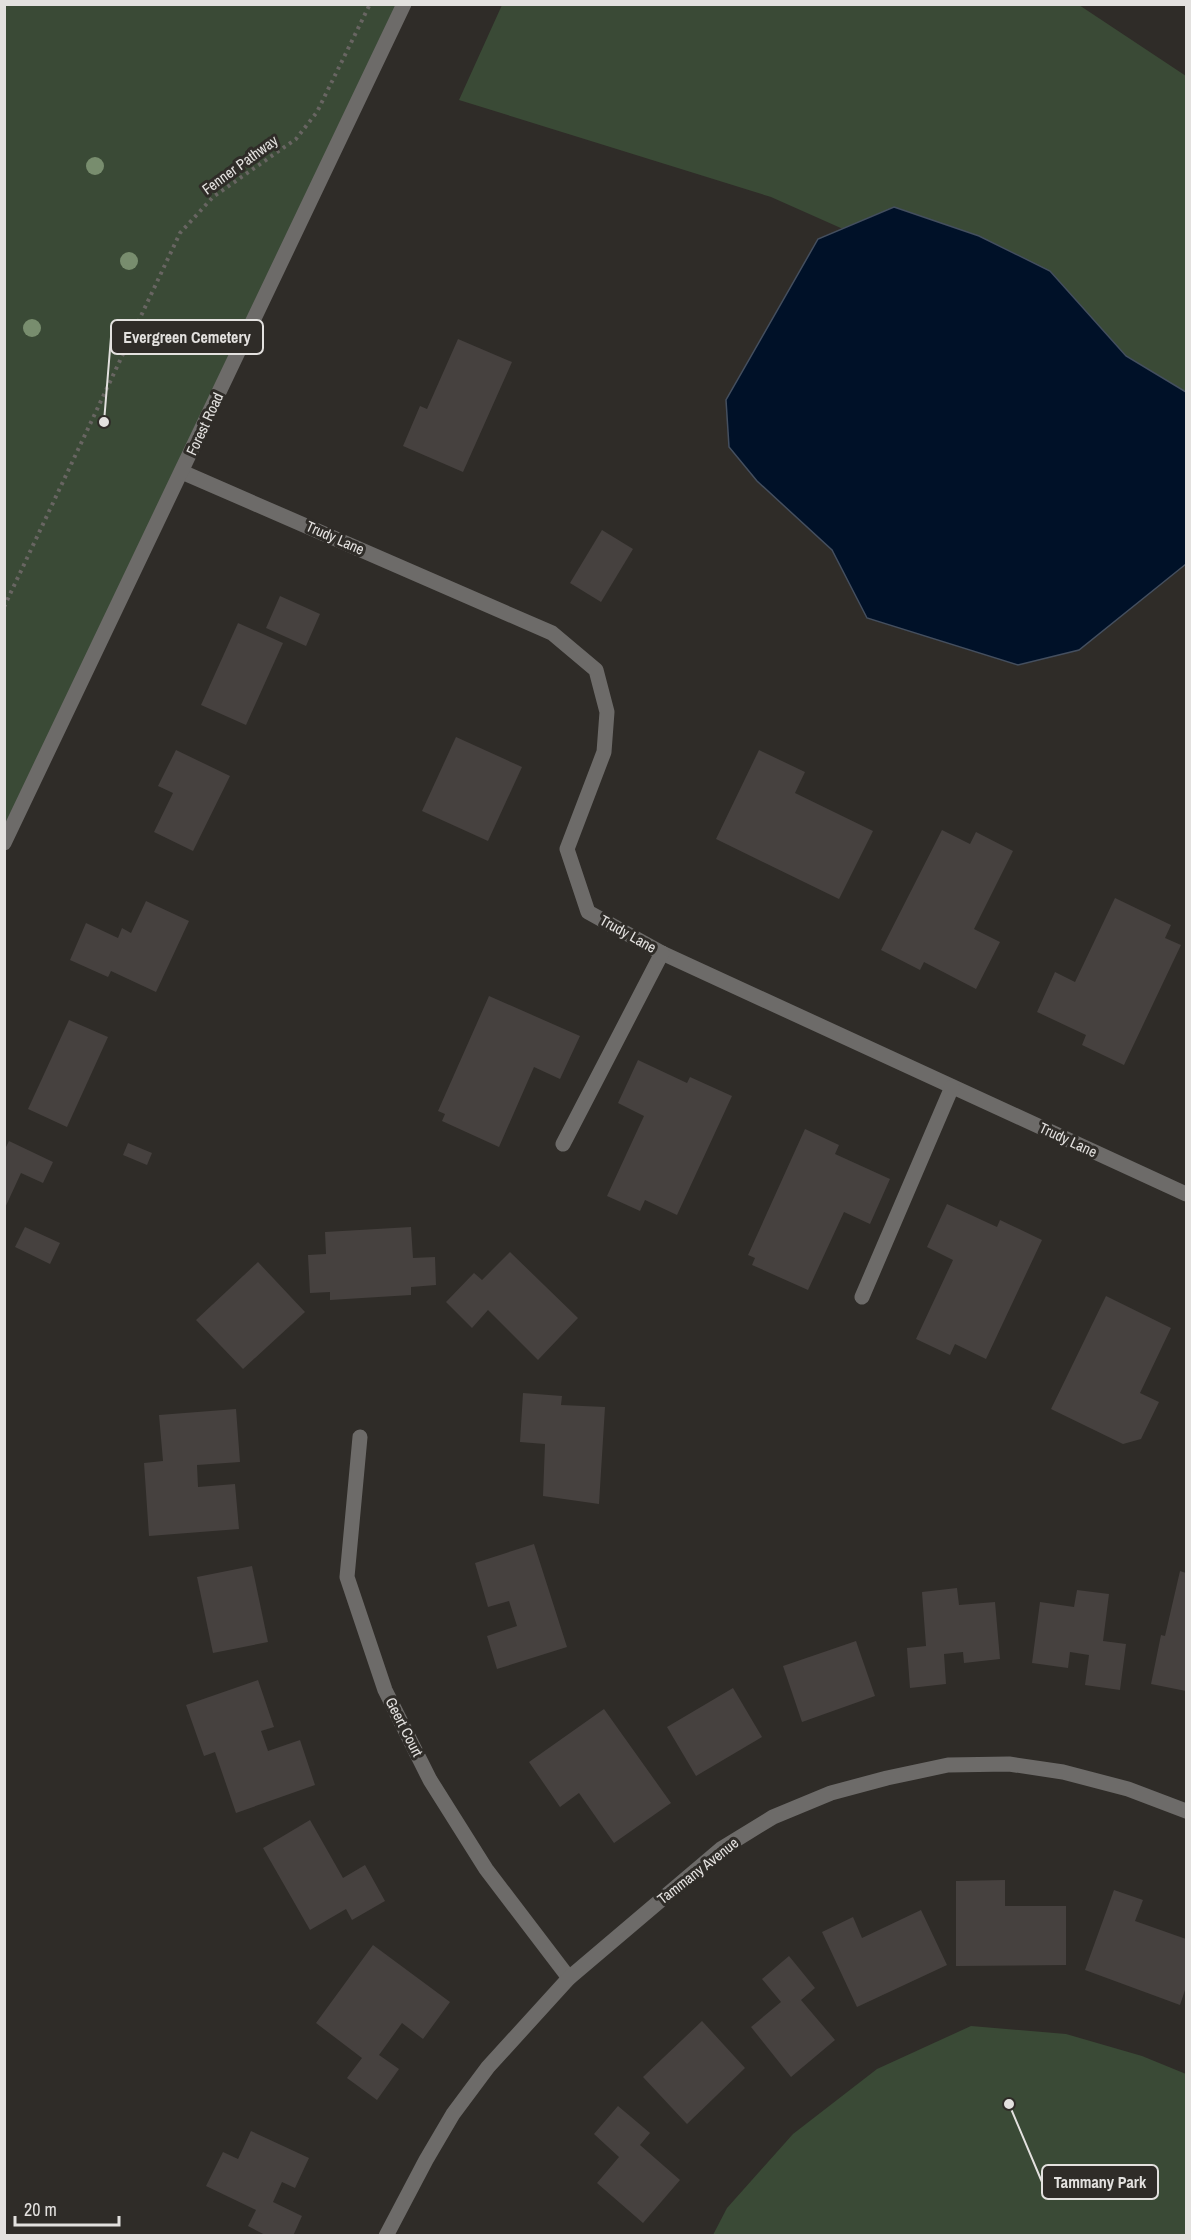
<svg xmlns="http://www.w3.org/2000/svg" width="1191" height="2240" font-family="'Archivo Narrow',sans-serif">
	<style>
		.green { fill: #3a4a36 }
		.water { fill: #001128; stroke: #444f5f; stroke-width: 1.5 }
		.building { fill: #46413f }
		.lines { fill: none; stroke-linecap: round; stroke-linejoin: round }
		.path { stroke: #686562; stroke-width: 4; stroke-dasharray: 3 4.5; stroke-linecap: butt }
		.minor { stroke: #6d6b69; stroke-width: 15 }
		.tree { fill: #788d6e }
		.labels { text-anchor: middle; stroke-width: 6; stroke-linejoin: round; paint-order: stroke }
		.street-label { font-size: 15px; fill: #e3e1df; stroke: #2f2c28 }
		.leader { fill: none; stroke: #e3e1df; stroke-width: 2 }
		.callout-dot { fill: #e3e1df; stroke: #2f2c28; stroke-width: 2 }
		.callout { fill: #2f2c28; stroke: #e3e1df; stroke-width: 2 }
		.callout-label { font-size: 16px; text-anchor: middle; font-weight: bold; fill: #e3e1df }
	</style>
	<rect width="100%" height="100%" fill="#2f2c28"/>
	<!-- green -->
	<g class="green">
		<path d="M5 5H404L5 840Z"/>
		<path d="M502 5H1079L1186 76V392L1126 356 1050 271 979 236 894 207 843 229 771 197 459 100Z"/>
		<path d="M971 2026 1066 2034 1142 2056 1186 2074V2235H713L727 2208 793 2134 877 2069Z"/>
	</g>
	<!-- water -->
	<path class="water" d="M894 207 979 236 1050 271 1126 356 1186 392V564L1079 650 1018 665 867 618 832 550 757 481 729 447 726 400 818 239Z"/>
	<!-- building -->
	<g class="building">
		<path d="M458 339 512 362 463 472 403 446 420 406 427 409Z"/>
		<path d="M602 530 633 549 601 602 570 583Z"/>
		<path d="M280 596 320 614 306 646 266 628Z"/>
		<path d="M238 623 283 643 246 725 201 705Z"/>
		<path d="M456 737 522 767 488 841 422 811Z"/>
		<path d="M176 750 230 776 193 851 154 832 173 793 158 786Z"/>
		<path d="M759 750 805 772 795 793 873 831 839 899 716 839Z"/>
		<path d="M942 830 970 844 976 832 1013 851 974 929 1000 942 976 989 924 962 920 970 881 950Z"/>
		<path d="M1115 898 1171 925 1165 938 1181 945 1124 1065 1082 1045 1086 1035 1037 1012 1055 972 1075 982Z"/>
		<path d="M146 901 189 921 156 992 111 971 108 977 70 960 86 923 118 938 122 928 131 933Z"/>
		<path d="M489 996 580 1036 560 1079 534 1067 499 1147 442 1121 445 1114 438 1111Z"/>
		<path d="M69 1020 108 1037 67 1127 28 1109Z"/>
		<path d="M638 1060 687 1083 690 1077 732 1096 677 1215 645 1200 640 1211 607 1196 644 1116 618 1103Z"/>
		<path d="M805 1129 839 1145 835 1154 890 1179 870 1224 844 1212 808 1290 752 1265 755 1258 748 1255Z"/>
		<path d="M9 1141 53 1162 43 1183 21 1173 4 1210V1151Z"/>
		<path d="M128 1143 152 1153 147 1165 123 1155Z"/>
		<path d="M947 1204 997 1227 1000 1220 1042 1240 986 1359 955 1344 950 1355 916 1339 953 1260 927 1247Z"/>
		<path d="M25 1227 60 1243 50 1264 15 1247Z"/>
		<path d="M411 1227 413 1258 435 1257 436 1285 411 1287V1295L330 1300V1292L310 1293 308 1255 326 1254 325 1232Z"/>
		<path d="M510 1252 578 1318 538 1360 488 1310 472 1328 446 1302 474 1273 482 1280Z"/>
		<path d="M258 1262 305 1312 243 1369 196 1320Z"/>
		<path d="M1106 1296 1171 1328 1140 1393 1159 1402 1141 1439 1123 1444 1051 1409Z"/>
		<path d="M523 1393 562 1396 561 1405 605 1407 599 1504 543 1496 545 1444 520 1442Z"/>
		<path d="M236 1409 240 1462 197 1465 198 1487 235 1484 239 1529 149 1536 144 1463 163 1461 159 1415Z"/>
		<path d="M534 1544 567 1647 497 1669 487 1636 517 1626 509 1601 488 1607 475 1563Z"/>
		<path d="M252 1566 268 1642 213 1653 197 1577Z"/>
		<path d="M1180 1571 1186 1573V1691L1151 1684 1161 1635 1165 1636Z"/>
		<path d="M957 1588 959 1605 995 1602 1000 1659 964 1663 963 1652 944 1654 946 1684 910 1688 907 1648 926 1646 922 1592Z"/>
		<path d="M1077 1590 1109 1594 1103 1641 1126 1644 1120 1690 1085 1685 1089 1655 1070 1652 1068 1668 1032 1663 1040 1602 1074 1607Z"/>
		<path d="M856 1641 875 1696 802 1722 783 1666Z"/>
		<path d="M258 1680 274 1727 261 1731 268 1751 300 1740 315 1785 236 1813 215 1752 204 1756 186 1705Z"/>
		<path d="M733 1688 762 1737 696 1776 667 1727Z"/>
		<path d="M604 1709 671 1803 614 1843 579 1793 560 1807 529 1762Z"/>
		<path d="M310 1820 343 1878 365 1865 385 1901 352 1920 346 1909 310 1930 263 1848Z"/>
		<path d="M1005 1880V1906H1066V1965L956 1966V1881Z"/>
		<path d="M1114 1890 1143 1900 1135 1921 1186 1939V1987L1180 2005 1085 1970Z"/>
		<path d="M921 1910 947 1965 857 2007 822 1932 853 1917 862 1938Z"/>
		<path d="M373 1945 450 2002 423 2039 402 2023 379 2055 399 2069 377 2100 347 2078 362 2058 316 2023Z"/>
		<path d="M789 1956 815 1988 801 2000 835 2040 791 2077 751 2027 781 2002 762 1979Z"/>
		<path d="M702 2021 745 2068 687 2124 643 2077Z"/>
		<path d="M618 2106 650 2133 640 2145 680 2180 643 2223 597 2183 619 2157 594 2134Z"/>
		<path d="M251 2131 309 2158 295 2188 282 2182 273 2202 302 2216 293 2236H267L248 2226 256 2210 206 2186 223 2152 238 2159Z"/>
	</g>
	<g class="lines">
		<!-- path -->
		<path class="path" d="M4 607 180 233 213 197 296 139 317 112 370 4"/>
		<!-- minor -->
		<g class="minor">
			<path d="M182 472 552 633 596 670 607 712 604 752 567 849 588 912 662 953 1186 1194"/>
			<path d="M4 843 404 4"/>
			<path d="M563 1144 662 953"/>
			<path d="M862 1297 952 1087"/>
			<path d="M360 1437 347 1577 385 1690 430 1780 486 1869 569 1978"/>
			<path d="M386 2236 426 2160 453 2114 488 2067 569 1978 721 1849 773 1817 831 1793 887 1778 948 1765 1009 1764 1063 1772 1128 1789 1186 1811"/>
		</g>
	</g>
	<!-- trees -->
	<g class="tree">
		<circle cx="95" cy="166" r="9"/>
		<circle cx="129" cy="261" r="9"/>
		<circle cx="32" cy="328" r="9"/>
	</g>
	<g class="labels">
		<!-- street labels -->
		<g class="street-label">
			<text transform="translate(240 165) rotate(-36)" y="5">Fenner Pathway</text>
			<text transform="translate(205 424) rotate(-65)" y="5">Forest Road</text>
			<text transform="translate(335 538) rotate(24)" y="5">Trudy Lane</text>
			<text transform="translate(628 934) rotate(29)" y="5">Trudy Lane</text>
			<text transform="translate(1068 1140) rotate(25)" y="5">Trudy Lane</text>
			<text transform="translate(404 1727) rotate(63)" y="5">Geert Court</text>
			<text transform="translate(698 1871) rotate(-38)" y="5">Tammany Avenue</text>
		</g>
	</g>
	<!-- callouts -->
	<path class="leader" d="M104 422L111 337M1009 2104L1042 2182"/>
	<g class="callout-dot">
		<circle cx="104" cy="422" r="6"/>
		<circle cx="1009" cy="2104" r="6"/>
	</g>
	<g class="callout">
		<rect x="111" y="320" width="152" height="34" rx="6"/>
		<rect x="1042" y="2165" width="116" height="34" rx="6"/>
	</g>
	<g class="callout-label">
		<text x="187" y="343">Evergreen Cemetery</text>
		<text x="1100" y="2188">Tammany Park</text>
	</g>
	<!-- border -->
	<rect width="1191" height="2240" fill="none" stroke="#e3e1df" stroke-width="12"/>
	<!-- scale -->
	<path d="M15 2216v9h104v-9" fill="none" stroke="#e3e1df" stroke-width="3"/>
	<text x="24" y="2216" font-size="18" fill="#e3e1df" stroke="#2f2c28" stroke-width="4.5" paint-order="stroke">20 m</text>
</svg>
